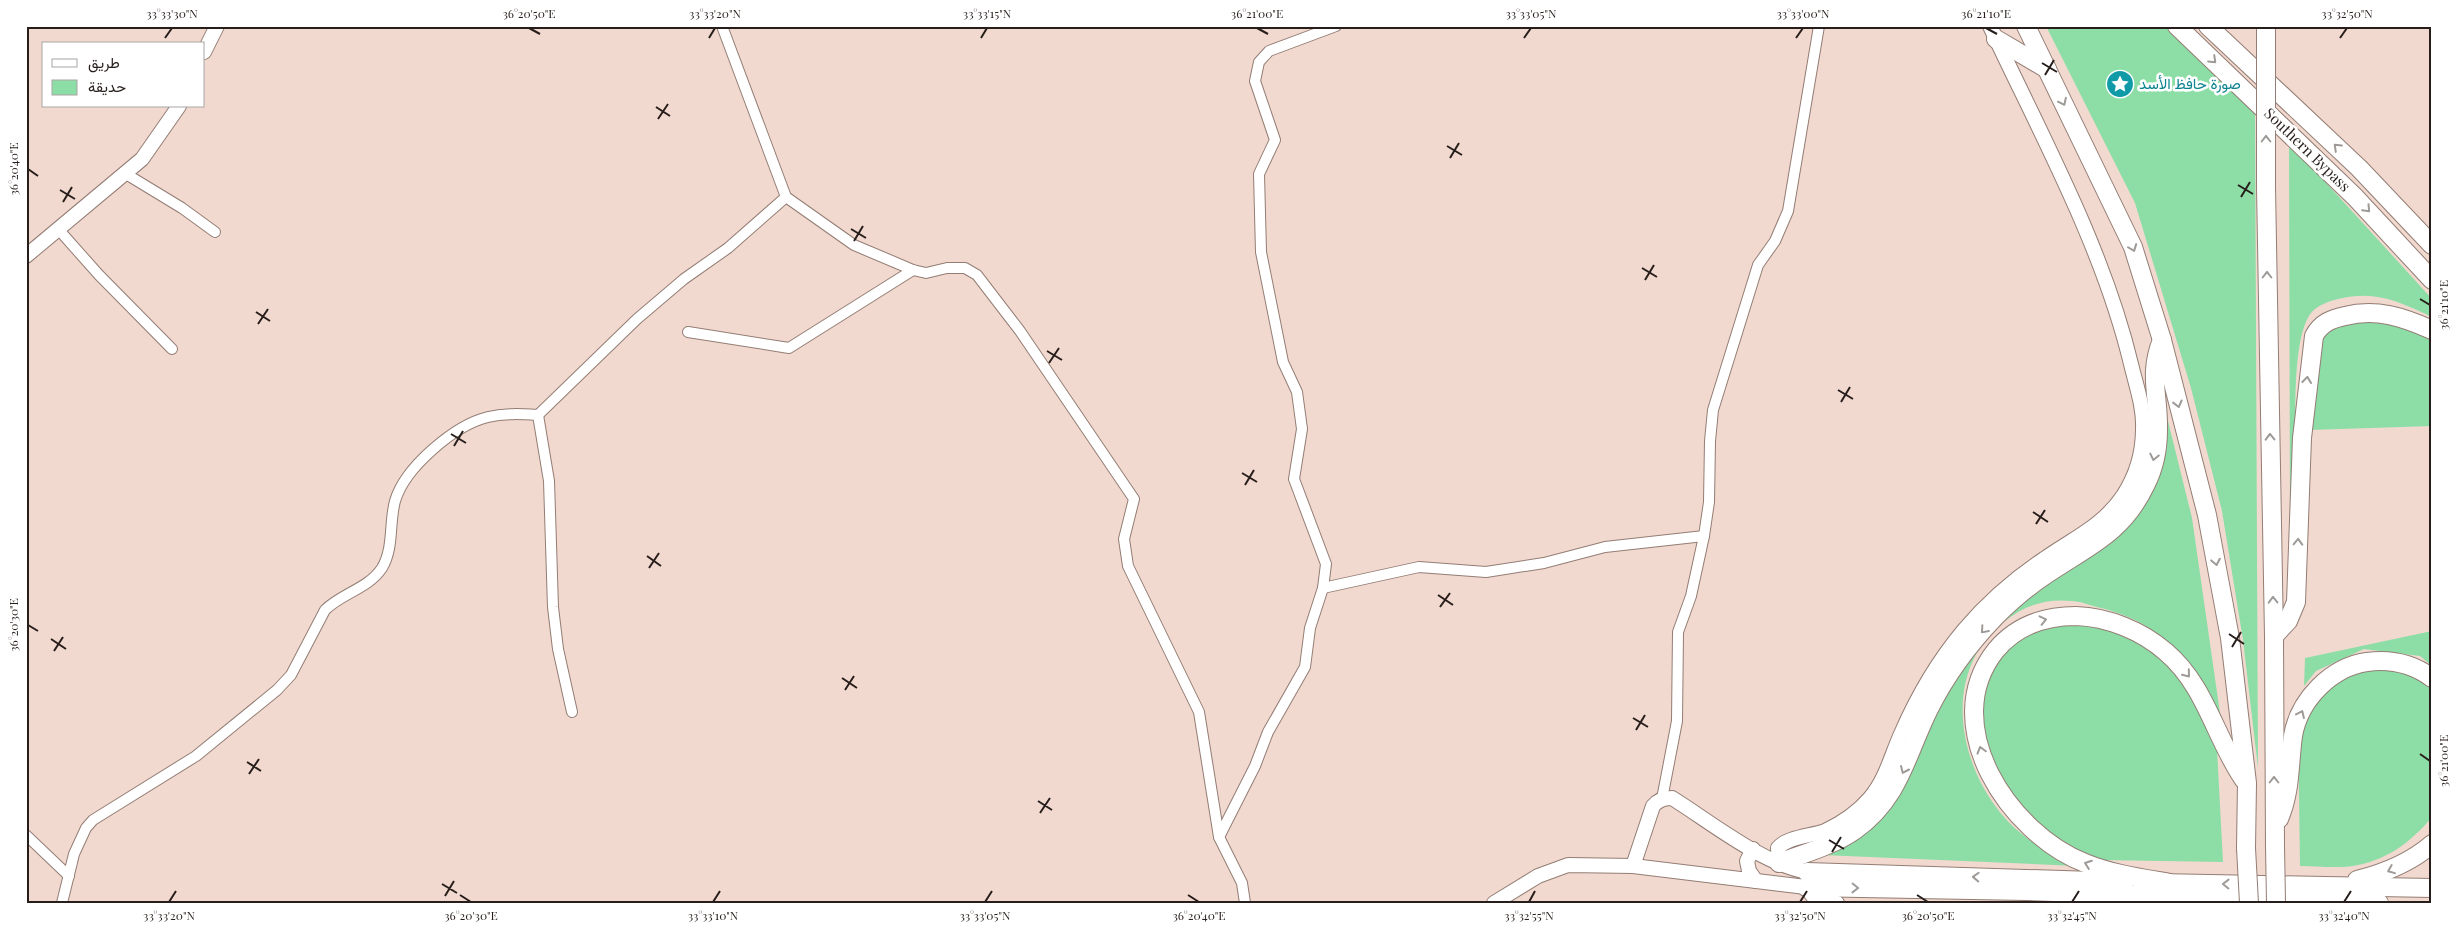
<svg xmlns="http://www.w3.org/2000/svg" width="2458" height="929" font-family="'Playfair Display',Vazirmatn,serif">
	<style>
		.green { fill: #8cdea6 }
		.lines { fill: none; stroke-linecap: round; stroke-linejoin: round }
		.street-casing { stroke: #937d74; stroke-width: 12 }
		.secondary-casing { stroke: #937d74; stroke-width: 16 }
		.highway-casing { stroke: #937d74; stroke-width: 20 }
		.street { stroke: #fff; stroke-width: 10 }
		.secondary { stroke: #fff; stroke-width: 14 }
		.highway { stroke: #fff; stroke-width: 18 }
		.highway-bridge-casing { stroke: #937d74; stroke-width: 20; stroke-linecap: butt }
		.highway-bridge { stroke: #fff; stroke-width: 18 }
		.oneway { stroke: #9e9a98 }
		.ticks { fill: none; stroke: #271e1b; stroke-width: 2 }
		.labels { text-anchor: middle; stroke-width: 5; stroke-linejoin: round; paint-order: stroke }
		.culture-label { font-size: 15px; fill: #0d838f; stroke: #fff; text-anchor: start }
		.street-label { font-size: 15px; fill: #271e1b; stroke: #fff }
		.neatline { fill: none; stroke: #271e1b; stroke-width: 2 }
		.ticks-label { font-size: 12px; text-anchor: middle; fill: #271e1b }
	</style>
	<rect width="100%" height="100%" fill="#f1d9cf"/>
	<!-- green -->
	<g class="green">
		<path d="M2046 26H2166L2255 111 2258 768 2243 640 2222 511 2191 388 2135 203Z"/>
		<path d="M2289 142 2432 299V317C2397 301 2376 290 2338 299 2329 301 2316 306 2311 313 2292 338 2296 415 2295 448 2293 473 2291 498 2290 524Z"/>
		<path d="M2358 313 2432 336V426L2309 430 2318 337Z"/>
		<path d="M2165 409 2192 518 2221 720C2207 701 2193 681 2179 662 2173 654 2168 645 2161 638 2146 622 2118 612 2097 607 2089 605 2080 601 2071 601 2046 598 2024 606 2005 621 1945 667 1955 752 1996 807 2017 836 2046 852 2078 866L1799 854 1845 837 1988 623 2105 538Z"/>
		<path d="M2050 617 2128 633 2176 670 2193 692 2217 749 2223 862 2100 860 2082 856 2023 816 1986 757 1978 696 2006 639Z"/>
		<path d="M2432 631V666L2420 656 2364 649 2316 671 2304 686 2305 658Z"/>
		<path d="M2366 663 2412 671 2432 687V817C2413 840 2389 859 2358 865 2340 869 2318 866 2300 866L2298 724 2325 684Z"/>
	</g>
	<g class="lines">
		<!-- street casing -->
		<g class="street-casing">
			<g id="street">
				<path d="M722 26 786 197 854 245 913 270 926 273 947 268H965L977 275 1020 331 1134 499 1124 539 1128 566 1199 712 1219 837 1242 883 1245 903"/>
				<path d="M126 174 182 208 215 232"/>
				<path d="M59 230 99 275 172 349"/>
				<path d="M688 332 789 348 913 270"/>
				<path d="M538 415 549 481 553 607 558 649 572 712"/>
				<path d="M1323 588 1419 567 1486 572 1544 563 1605 547 1704 536"/>
				<path d="M1662 799 1677 721 1678 632 1691 596 1704 536 1709 502 1710 441 1713 410 1758 265 1775 241 1788 211 1819 26"/>
				<path d="M26 835 69 876"/>
				<path d="M1219 837 1255 766 1268 732 1305 667 1310 628 1323 588 1326 564 1294 479 1302 429 1297 392 1283 362 1261 252 1259 174 1275 140 1255 81 1259 62 1269 51 1336 26"/>
				<path d="M62 903 74 854 86 828 93 820 196 756 277 690 291 675 325 610C342 593 368 589 382 568 394 548 389 523 395 501 405 467 455 425 488 417 505 413 521 414 538 415L637 319 684 279 728 248 786 197"/>
			</g>
		</g>
		<!-- secondary casing -->
		<g class="secondary-casing">
			<g id="secondary">
				<path d="M204 52 217 26"/>
				<path d="M26 256 142 159 179 106"/>
				<path d="M1753 849 1747 861 1749 871 1756 881"/>
				<path d="M1779 863 1778 848C1787 837 1811 836 1825 831 1842 823 1858 812 1870 798 1886 779 1891 756 1901 734 1917 697 1938 661 1964 630 1987 603 2014 579 2044 559 2072 539 2103 526 2123 496 2136 476 2143 452 2143 429 2144 407 2136 385 2131 364 2103 247 2041 135 1990 26"/>
				<path d="M1633 866 1653 806C1658 800 1664 798 1672 798 1712 823 1761 863 1807 872"/>
				<path d="M1494 903 1538 876 1568 865 1633 866 1806 887 1815 899 1837 903"/>
			</g>
		</g>
		<!-- highway casing -->
		<g class="highway-casing">
			<g id="highway">
				<path d="M2026 26 2133 247 2162 340 2207 515 2230 638 2247 783 2246 848"/>
				<path d="M2177 26 2355 197 2432 280"/>
				<path d="M2208 26 2359 168 2432 245"/>
				<path d="M1996 39 2047 69"/>
				<path d="M2266 187 2274 636 2275 846"/>
				<path d="M2274 636 2288 621 2296 602 2302 438 2314 336C2321 323 2331 319 2345 316 2376 308 2403 317 2432 330"/>
				<path d="M2279 819C2291 791 2289 765 2293 736 2299 700 2331 667 2367 662 2390 659 2413 664 2432 678"/>
				<path d="M1779 863C1805 853 1832 846 1855 830 1900 798 1906 755 1929 709 1945 677 1969 644 1995 617 2010 602 2026 588 2044 576 2086 547 2122 535 2146 484 2154 468 2158 448 2158 430 2159 396 2148 374 2162 340"/>
				<path d="M1807 872 2124 882"/>
				<path d="M2357 880C2385 873 2410 863 2432 844"/>
				<path d="M2157 883 2432 888"/>
				<path d="M2170 883C2141 878 2112 874 2085 863 2010 834 1936 725 1996 650 2017 625 2044 616 2076 616 2108 617 2142 631 2166 652 2206 686 2215 738 2244 780"/>
				<path d="M1806 887 2027 891 2379 903"/>
			</g>
		</g>
		<!-- street -->
		<use href="#street" class="street"/>
		<!-- secondary -->
		<use href="#secondary" class="secondary"/>
		<!-- highway -->
		<use href="#highway" class="highway"/>
		<!-- highway-bridge casing -->
		<g class="highway-bridge-casing">
			<g id="highway-bridge">
				<path d="M2266 26V187"/>
				<path d="M2275 846 2276 903"/>
				<path d="M2246 848 2249 903"/>
			</g>
		</g>
		<!-- highway-bridge -->
		<use href="#highway-bridge" class="highway-bridge"/>
	</g>
	<!-- one-way arrows -->
	<defs><path id="oneway-chevron" d="M-2-3.5L2.5 0L-2 3.5" fill="none" stroke-width="1.6" stroke-linecap="round" stroke-linejoin="round" transform="scale(1.25)"/></defs>
	<g class="oneway">
		<use href="#oneway-chevron" transform="translate(2213 60) rotate(44)"/>
		<use href="#oneway-chevron" transform="translate(2063 102) rotate(64)"/>
		<use href="#oneway-chevron" transform="translate(2266 139) rotate(-90)"/>
		<use href="#oneway-chevron" transform="translate(2337 147) rotate(-136)"/>
		<use href="#oneway-chevron" transform="translate(2367 209) rotate(47)"/>
		<use href="#oneway-chevron" transform="translate(2133 248) rotate(69)"/>
		<use href="#oneway-chevron" transform="translate(2267 275) rotate(-90)"/>
		<use href="#oneway-chevron" transform="translate(2307 380) rotate(-84)"/>
		<use href="#oneway-chevron" transform="translate(2178 404) rotate(76)"/>
		<use href="#oneway-chevron" transform="translate(2270 437) rotate(-91)"/>
		<use href="#oneway-chevron" transform="translate(2154 457) rotate(102)"/>
		<use href="#oneway-chevron" transform="translate(2298 542) rotate(-88)"/>
		<use href="#oneway-chevron" transform="translate(2216 562) rotate(79)"/>
		<use href="#oneway-chevron" transform="translate(2273 600) rotate(-91)"/>
		<use href="#oneway-chevron" transform="translate(2043 620) rotate(-13)"/>
		<use href="#oneway-chevron" transform="translate(1984 630) rotate(131)"/>
		<use href="#oneway-chevron" transform="translate(2187 674) rotate(51)"/>
		<use href="#oneway-chevron" transform="translate(2301 714) rotate(-65)"/>
		<use href="#oneway-chevron" transform="translate(1981 750) rotate(-106)"/>
		<use href="#oneway-chevron" transform="translate(1904 770) rotate(114)"/>
		<use href="#oneway-chevron" transform="translate(2274 780) rotate(-90)"/>
		<use href="#oneway-chevron" transform="translate(2088 864) rotate(-160)"/>
		<use href="#oneway-chevron" transform="translate(2391 870) rotate(158)"/>
		<use href="#oneway-chevron" transform="translate(1976 877) rotate(-178)"/>
		<use href="#oneway-chevron" transform="translate(2226 884) rotate(-179)"/>
		<use href="#oneway-chevron" transform="translate(1855 888) rotate(1)"/>
	</g>
	<!-- ticks -->
	<path class="ticks" d="M529 28 540 34M1257 28 1268 34M1986 28 1997 34M165 38 172 28M709 38 715 28M981 38 987 28M1524 38 1531 28M1796 38 1803 28M2340 38 2347 28M2042 63 2057 72M2045 75 2054 60M656 107 670 116M658 119 668 104M1447 146 1462 155M1450 158 1459 143M28 169 38 176M2238 185 2253 194M60 190 75 199M2241 197 2250 182M63 202 72 187M851 229 866 238M854 241 863 226M1642 268 1657 277M1645 280 1654 265M2420 299 2430 305M256 312 270 321M258 324 268 309M1047 351 1062 360M1049 363 1059 348M1838 390 1853 399M1841 402 1850 387M451 434 466 443M454 446 463 431M1242 473 1257 482M1245 485 1254 470M2033 512 2048 522M2036 524 2045 510M647 556 661 566M649 568 659 553M1438 595 1453 605M1440 607 1450 593M28 625 38 631M2229 634 2244 644M51 639 66 649M2232 647 2241 632M54 651 63 637M842 678 857 688M845 690 854 676M1633 718 1648 727M1636 730 1645 715M2420 754 2430 761M247 762 261 771M249 774 259 759M1038 801 1052 810M1040 813 1050 798M1829 840 1844 849M1832 852 1841 837M442 884 457 893M460 895 471 902M1188 895 1199 902M1917 895 1928 902M445 896 454 881M169 902 176 891M713 902 720 891M985 902 992 891M1529 902 1535 891M1800 902 1807 891M2072 902 2079 891M2344 902 2351 891"/>
	<!-- icons -->
	<defs>
		<g id="sight-disc" transform="scale(1.4375)"><circle r="9.5" fill="#0f9aa8" stroke="#fff"/><path d="M0-6L1.8-2.2L6-1.7L2.9 1.2L3.7 5.4L0 3.3L-3.7 5.4L-2.9 1.2L-6-1.7L-1.8-2.2Z" fill="#fff"/></g>
	</defs>
	<g fill-rule="evenodd">
		<use href="#sight-disc" x="2120" y="84"/>
	</g>
	<g class="labels">
		<!-- culture labels -->
		<g class="culture-label">
			<text x="2139" y="89">صورة حافظ الأسد</text>
		</g>
		<!-- street labels -->
		<g class="street-label">
			<text transform="translate(2307 150) rotate(44)" y="5">Southern Bypass</text>
		</g>
	</g>
	<!-- border -->
	<rect width="2458" height="929" fill="none" stroke="#ffffff" stroke-width="55"/>
	<!-- legend -->
	<rect x="42" y="42" width="162" height="65" fill="#ffffff" stroke="#a9a5a4"/>
	<rect x="52" y="59" width="25" height="8" fill="#ffffff" stroke="#a9a5a4"/>
	<text x="88" y="68" font-size="15" fill="#271e1b">طريق</text>
	<rect x="52" y="80" width="25" height="15" fill="#8cdea6" stroke="#a9a5a4"/>
	<text x="88" y="92" font-size="15" fill="#271e1b">حديقة</text>
	<rect x="28" y="28" width="2402" height="874" class="neatline"/>
	<g class="ticks-label">
		<text x="172" y="18">33°33'30"N</text>
		<text x="529" y="18">36°20'50"E</text>
		<text x="715" y="18">33°33'20"N</text>
		<text x="987" y="18">33°33'15"N</text>
		<text x="1257" y="18">36°21'00"E</text>
		<text x="1531" y="18">33°33'05"N</text>
		<text x="1803" y="18">33°33'00"N</text>
		<text x="1986" y="18">36°21'10"E</text>
		<text x="2347" y="18">33°32'50"N</text>
		<text transform="translate(14 169) rotate(-90)" y="4">36°20'40"E</text>
		<text transform="translate(2444 305) rotate(-90)" y="4">36°21'10"E</text>
		<text transform="translate(14 625) rotate(-90)" y="4">36°20'30"E</text>
		<text transform="translate(2444 761) rotate(-90)" y="4">36°21'00"E</text>
		<text x="169" y="920">33°33'20"N</text>
		<text x="471" y="920">36°20'30"E</text>
		<text x="713" y="920">33°33'10"N</text>
		<text x="985" y="920">33°33'05"N</text>
		<text x="1199" y="920">36°20'40"E</text>
		<text x="1529" y="920">33°32'55"N</text>
		<text x="1800" y="920">33°32'50"N</text>
		<text x="1928" y="920">36°20'50"E</text>
		<text x="2072" y="920">33°32'45"N</text>
		<text x="2344" y="920">33°32'40"N</text>
	</g>
</svg>
